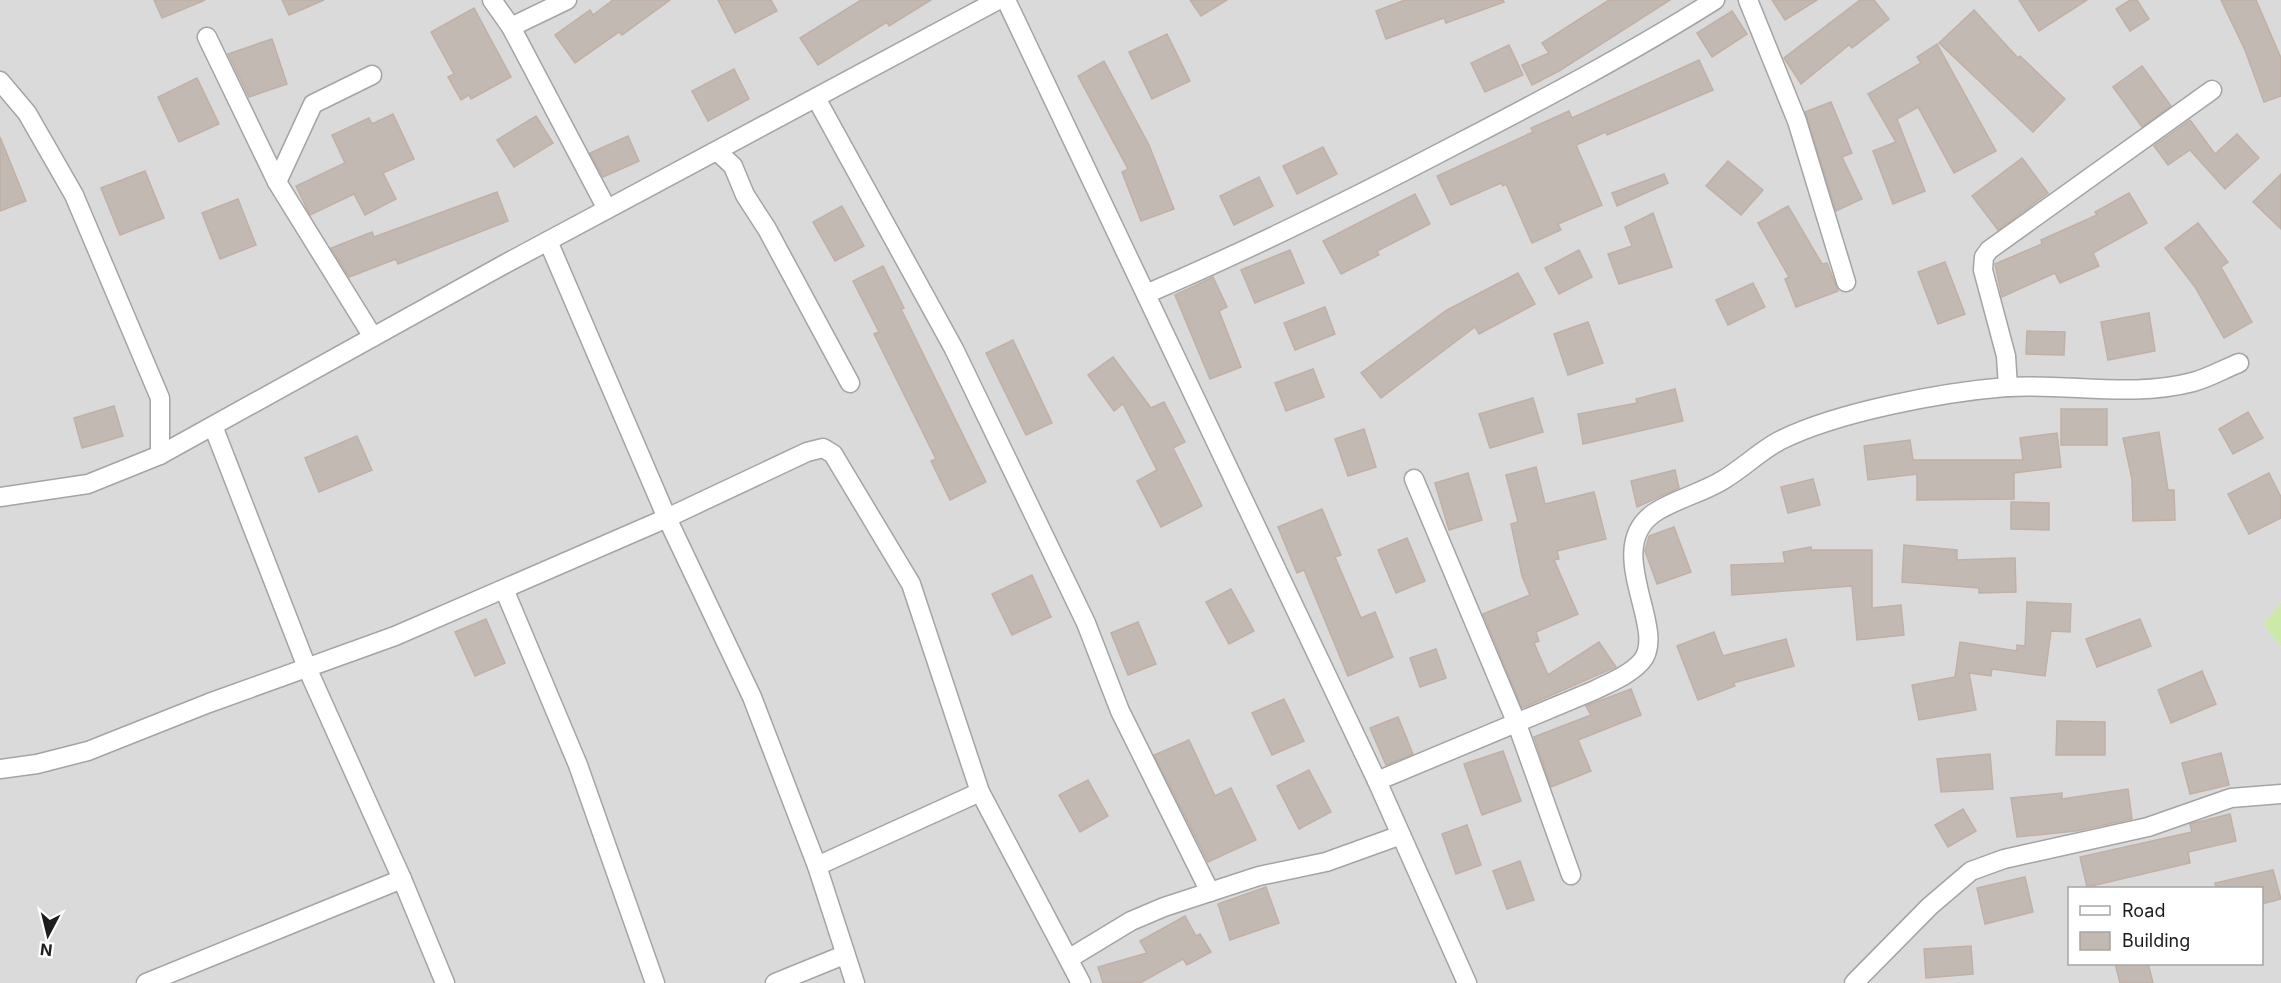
<svg xmlns="http://www.w3.org/2000/svg" width="2281" height="983" font-family="Inter,sans-serif">
	<style>
		.residential { fill: #dbdada; fill-rule: evenodd }
		.grass { fill: #cce9a9 }
		.building { fill: #c3b9b3; stroke: #c0b0a6; stroke-width: 1.5 }
		.lines { fill: none; stroke-linecap: round; stroke-linejoin: round }
		.minor-casing { stroke: #a4a4a4; stroke-width: 21 }
		.minor { stroke: #fff; stroke-width: 18 }
	</style>
	<rect width="100%" height="100%" fill="#efeae3"/>
	<!-- residential -->
	<path class="residential" d="M0 0H2281V602L2263 624 2281 647V983H0ZM2070 888H2262V964H2070Z"/>
	<!-- grass -->
	<path class="grass" d="M2281 602V647L2263 624Z"/>
	<!-- building -->
	<g class="building">
		<path d="M154 0H205L162 18Z"/>
		<path d="M282 0H324L289 15Z"/>
		<path d="M613 0H670L622 35 619 32 575 63 555 35 590 10 593 15Z"/>
		<path d="M718 0H771L777 11 735 33Z"/>
		<path d="M861 0H931L889 26 887 22 818 65 800 38Z"/>
		<path d="M1190 0H1227L1201 16Z"/>
		<path d="M1405 0H1503L1504 2 1446 23 1444 18 1386 39 1376 11Z"/>
		<path d="M1609 0H1670L1559 71 1532 85 1522 65 1549 53 1542 43Z"/>
		<path d="M1772 0H1817L1785 20Z"/>
		<path d="M1860 0H1874L1889 19 1852 48 1849 45 1801 84 1784 58Z"/>
		<path d="M2019 0H2087L2039 31Z"/>
		<path d="M2130 0H2137L2149 19 2130 31 2116 9Z"/>
		<path d="M2221 0H2256L2281 58V96L2264 102 2245 50Z"/>
		<path d="M474 8 511 77 471 99 469 95 461 100 448 77 454 74 431 32Z"/>
		<path d="M1974 10 2018 58 2020 56 2065 99 2033 132 1939 43Z"/>
		<path d="M1732 11 1747 34 1712 57 1697 33Z"/>
		<path d="M1167 34 1190 81 1152 99 1129 52Z"/>
		<path d="M272 39 287 84 249 97 228 54Z"/>
		<path d="M1937 44 1996 151 1954 173 1918 107 1897 119 1925 191 1893 204 1873 151 1896 142 1868 94 1921 63 1917 57Z"/>
		<path d="M1509 45 1523 75 1485 92 1471 63Z"/>
		<path d="M1699 60 1713 90 1607 135 1606 132 1576 145 1602 205 1558 224 1561 230 1532 243 1506 184 1503 186 1501 183 1451 205 1437 176 1533 132 1531 128 1569 111 1572 118Z"/>
		<path d="M1104 61 1149 145 1174 209 1141 221 1122 172 1128 169 1078 76Z"/>
		<path d="M2142 66 2171 106 2142 127 2113 87Z"/>
		<path d="M734 69 749 99 708 121 692 91Z"/>
		<path d="M197 78 219 124 179 142 158 97Z"/>
		<path d="M1831 102 1852 153 1842 157 1862 199 1836 211 1805 112Z"/>
		<path d="M393 114 414 159 383 173 396 199 365 215 354 194 310 215 296 186 345 163 332 135 369 118 372 124Z"/>
		<path d="M536 116 553 143 514 167 497 140Z"/>
		<path d="M2190 120 2215 154 2237 134 2259 158 2225 189 2190 150 2168 165 2154 146Z"/>
		<path d="M628 136 639 161 603 177 590 153Z"/>
		<path d="M0 137 26 201 0 211Z"/>
		<path d="M1323 147 1337 174 1297 194 1283 166Z"/>
		<path d="M2022 158 2048 193 1998 230 1972 196Z"/>
		<path d="M1728 161 1763 190 1741 215 1706 186Z"/>
		<path d="M145 171 164 218 120 235 101 188Z"/>
		<path d="M1664 174 1668 183 1617 206 1612 193Z"/>
		<path d="M2281 174V229L2253 202Z"/>
		<path d="M1259 177 1273 206 1234 225 1220 196Z"/>
		<path d="M497 192 508 221 398 264 396 259 349 277 331 248 372 232 374 237Z"/>
		<path d="M2129 193 2147 223 2093 253 2099 266 2060 283 2055 273 2002 297 1995 264 2042 244 2041 240 2097 215 2095 212Z"/>
		<path d="M1415 194 1430 224 1377 251 1379 255 1341 274 1323 241Z"/>
		<path d="M238 199 256 245 220 259 202 213Z"/>
		<path d="M842 206 864 246 835 261 813 222Z"/>
		<path d="M1788 206 1822 264 1827 263 1838 291 1796 307 1785 279 1789 277 1758 223Z"/>
		<path d="M1653 213 1672 267 1619 284 1608 254 1632 246 1625 227Z"/>
		<path d="M2198 223 2228 262 2221 267 2252 322 2224 338 2195 287 2165 248Z"/>
		<path d="M1290 250 1304 283 1255 303 1241 270Z"/>
		<path d="M1579 250 1592 277 1559 294 1545 268Z"/>
		<path d="M1945 262 1965 314 1938 324 1918 272Z"/>
		<path d="M883 266 904 308 901 309 986 482 950 500 931 461 936 459 874 334 879 332 853 281Z"/>
		<path d="M1518 273 1535 304 1479 334 1475 327 1381 398 1361 373 1447 310Z"/>
		<path d="M1213 277 1227 307 1219 311 1241 367 1210 379 1175 295Z"/>
		<path d="M1753 283 1765 307 1728 325 1716 300Z"/>
		<path d="M1325 307 1335 334 1295 350 1284 323Z"/>
		<path d="M2149 313 2155 351 2108 360 2101 322Z"/>
		<path d="M1588 322 1603 363 1568 375 1554 334Z"/>
		<path d="M2027 331 2065 332 2064 355 2026 354Z"/>
		<path d="M1013 340 1052 423 1026 435 986 353Z"/>
		<path d="M1113 357 1151 408 1164 402 1185 442 1173 448 1202 506 1161 527 1137 481 1157 470 1123 404 1114 411 1088 375Z"/>
		<path d="M1313 369 1324 397 1286 411 1275 383Z"/>
		<path d="M1675 389 1683 421 1583 444 1578 414 1637 403 1636 399Z"/>
		<path d="M1533 398 1543 432 1490 448 1479 414Z"/>
		<path d="M114 406 123 436 82 448 74 418Z"/>
		<rect x="2061" y="409" width="46" height="36"/>
		<path d="M2248 412 2263 438 2233 454 2219 429Z"/>
		<path d="M1364 429 1376 467 1348 476 1335 439Z"/>
		<path d="M2159 432 2168 490H2174L2175 520 2133 521 2132 479 2123 438Z"/>
		<path d="M2057 433 2061 467 2014 473V499L1917 500V474L1868 480 1864 446 1910 440 1913 460H2023L2020 438Z"/>
		<path d="M357 436 372 470 319 492 305 458Z"/>
		<path d="M1536 467 1545 504 1594 492 1606 539 1557 551 1559 559 1554 560 1578 614 1536 632 1539 641 1534 643 1548 675 1599 642 1616 667 1522 708 1483 614 1530 595 1522 576 1511 524 1518 522 1506 475Z"/>
		<path d="M1675 470 1679 488 1637 507 1631 481Z"/>
		<path d="M1468 473 1482 520 1449 530 1435 483Z"/>
		<path d="M2269 473 2281 497V518L2249 534 2228 494Z"/>
		<path d="M1813 479 1820 505 1788 513 1781 487Z"/>
		<path d="M2011 502 2049 503V530L2011 529Z"/>
		<path d="M1322 509 1341 555 1335 557 1361 618 1375 612 1393 657 1348 676 1304 570 1297 573 1278 527Z"/>
		<path d="M1674 527 1691 572 1657 584 1645 551 1649 536Z"/>
		<path d="M1407 538 1425 581 1396 593 1378 550Z"/>
		<path d="M1904 545 1957 550V560L2015 558 2016 592 1979 593V588L1902 582Z"/>
		<path d="M1811 547V550H1872V608L1901 605 1904 635 1857 640 1852 586 1732 595 1731 565 1785 563 1783 552Z"/>
		<path d="M1032 575 1051 617 1012 635 992 594Z"/>
		<path d="M1231 589 1254 631 1229 644 1206 602Z"/>
		<path d="M2027 602 2071 604 2070 632 2051 631 2045 676 1992 669 1991 676 1969 673 1976 710 1919 720 1912 685 1955 677 1960 642 2017 651V645L2025 646Z"/>
		<path d="M486 619 505 663 475 676 455 632Z"/>
		<path d="M2140 619 2151 646 2097 667 2086 639Z"/>
		<path d="M1138 622 1156 664 1128 675 1111 633Z"/>
		<path d="M1714 632 1723 656 1786 639 1794 666 1733 683 1735 686 1698 700 1677 646Z"/>
		<path d="M1436 649 1446 678 1420 687 1410 658Z"/>
		<path d="M2202 671 2216 704 2171 723 2158 690Z"/>
		<path d="M1631 689 1641 715 1578 740 1591 771 1551 787 1534 737 1591 715 1586 706Z"/>
		<path d="M1284 699 1304 741 1272 755 1252 713Z"/>
		<path d="M1398 717 1413 754 1386 765 1370 728Z"/>
		<path d="M2057 721 2105 722V755H2056Z"/>
		<path d="M1189 740 1215 796 1231 788 1256 840 1208 862 1154 755Z"/>
		<path d="M1503 751 1521 801 1482 815 1464 764Z"/>
		<path d="M2221 753 2229 785 2190 794 2182 763Z"/>
		<path d="M1990 754 1993 789 1941 792 1937 759Z"/>
		<path d="M1309 770 1331 812 1299 829 1277 786Z"/>
		<path d="M1088 780 1108 816 1080 832 1059 795Z"/>
		<path d="M2128 789 2132 819 2076 831 2017 837 2011 798 2062 793V799Z"/>
		<path d="M1963 809 1976 831 1948 847 1935 825Z"/>
		<path d="M2230 814 2236 841 2188 852 2190 863 2087 887 2080 857 2192 832 2190 824Z"/>
		<path d="M1467 825 1481 865 1456 874 1442 834Z"/>
		<path d="M1520 861 1534 900 1507 909 1493 871Z"/>
		<path d="M2273 870 2281 899 2262 904V888H2216L2215 883Z"/>
		<path d="M2025 877 2033 912 1985 924 1977 888Z"/>
		<path d="M1266 887 1279 923 1230 940 1218 904Z"/>
		<path d="M1185 916 1196 936 1200 934 1211 952 1187 965 1183 959 1140 983H1103L1098 967 1147 953 1140 941Z"/>
		<path d="M1971 946 1973 974 1926 978 1924 949Z"/>
		<path d="M2115 963H2148L2153 983H2120Z"/>
	</g>
	<g class="lines">
		<!-- minor casing -->
		<g class="minor-casing">
			<g id="minor">
				<path d="M492 0 511 27 607 209"/>
				<path d="M1006 0 1377 781 1467 983"/>
				<path d="M1748 0 1797 121 1846 282"/>
				<path d="M511 27 567 0"/>
				<path d="M207 37 277 182 373 337"/>
				<path d="M0 81 27 113 74 195 160 398V455"/>
				<path d="M816 98 954 349 1086 623 1120 711 1210 892"/>
				<path d="M717 151 733 166 745 195 767 229 850 383"/>
				<path d="M277 182 313 104 372 75"/>
				<path d="M548 241 667 518 752 697 817 866 855 983"/>
				<path d="M1146 294C1251 249 1352 199 1453 146 1542 100 1631 53 1715 0"/>
				<path d="M2008 387 2006 356 1983 270 1984 257 1989 250 2212 90"/>
				<path d="M213 426 308 670 402 879 445 983"/>
				<path d="M1414 479 1517 724 1571 875"/>
				<path d="M0 497 88 484 160 455 503 265 998 0"/>
				<path d="M504 589 578 765 655 983"/>
				<path d="M0 769 37 764 88 751 209 703 395 636 667 518 807 452 823 448 833 454 911 584 980 792 1081 983"/>
				<path d="M1377 781 1595 690C1611 682 1629 675 1641 662 1670 631 1601 550 1654 513 1675 499 1702 493 1723 480 1743 468 1759 452 1779 441 1836 412 1943 392 2007 387 2069 383 2132 398 2193 382 2208 378 2224 369 2239 363"/>
				<path d="M817 866 980 792"/>
				<path d="M1070 958 1131 921 1164 907 1259 876 1326 862 1401 835"/>
				<path d="M146 983 402 879"/>
				<path d="M775 983 844 955"/>
				<path d="M1854 983 1930 906 1971 871 2004 859 2148 827 2231 798 2281 794"/>
			</g>
		</g>
		<!-- minor -->
		<use href="#minor" class="minor"/>
	</g>
	<!-- legend -->
	<rect x="2068" y="887" width="195" height="78" fill="#ffffff" stroke="#a5a5a5" stroke-width="1.5"/>
	<rect x="2080" y="906" width="30" height="9" fill="#ffffff" stroke="#a5a5a5" stroke-width="1.5"/>
	<text x="2122" y="917" font-size="18" fill="#1d1d1d">Road</text>
	<rect x="2080" y="932" width="30" height="18" fill="#c3b9b3" stroke="#a5a5a5" stroke-width="1.5"/>
	<text x="2122" y="947" font-size="18" fill="#1d1d1d">Building</text>
	<!-- north arrow -->
	<g transform="translate(48 935) rotate(187)" stroke="#ffffff" stroke-width="4.5" paint-order="stroke">
	<path d="M0-4.5L10 22L0 15L-10 22Z" fill="#1d1d1d"/>
	<text y="-9" font-size="16" font-weight="bold" text-anchor="middle" fill="#1d1d1d">N</text>
	</g>
</svg>
